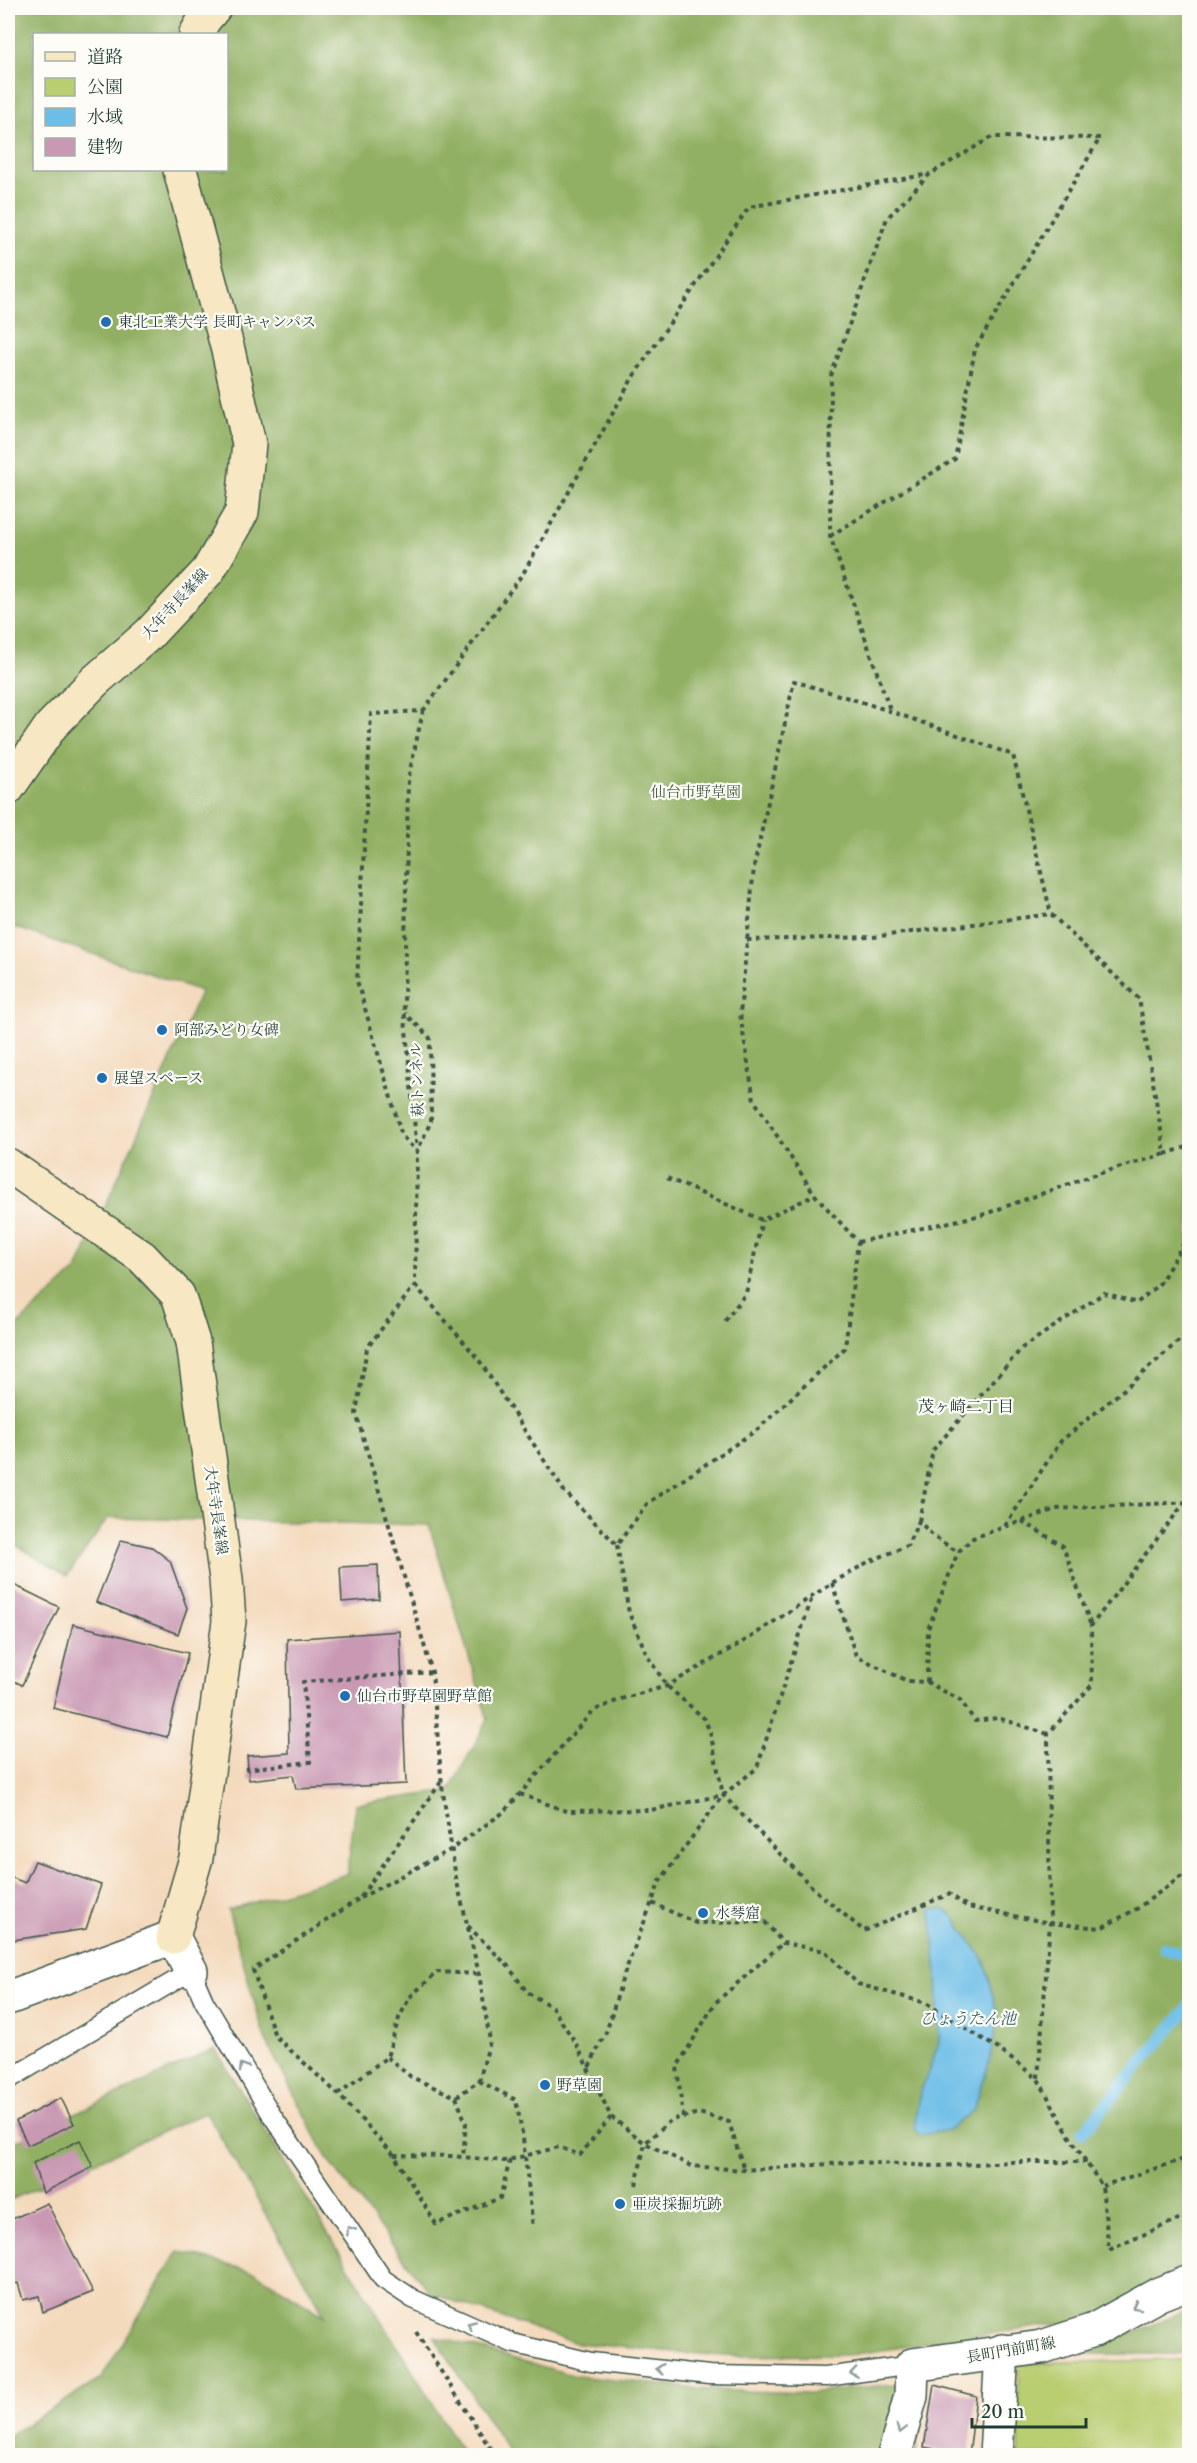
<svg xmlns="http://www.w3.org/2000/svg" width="1197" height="2463" font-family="'Libre Caslon Text','Noto Serif JP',serif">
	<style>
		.green { fill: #b9cd71; stroke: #6c8552; stroke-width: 1.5 }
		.forest { fill: #92b063; stroke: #58764c; stroke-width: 1.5; fill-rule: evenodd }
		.water { fill: #6cbde7; stroke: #467d8e; stroke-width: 1.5 }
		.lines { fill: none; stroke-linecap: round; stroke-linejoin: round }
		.stream { stroke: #6cbde7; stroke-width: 12 }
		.building { fill: #c998b2 }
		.lane-casing { stroke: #3f5549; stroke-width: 21 }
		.street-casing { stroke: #3f5549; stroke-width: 36 }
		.secondary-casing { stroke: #3f5549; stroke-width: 36 }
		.path { stroke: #3f5549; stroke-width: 4; stroke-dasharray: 4.5 4.5; stroke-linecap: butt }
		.lane { stroke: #fff; stroke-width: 18 }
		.street { stroke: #fff; stroke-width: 33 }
		.secondary { stroke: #f7e8c3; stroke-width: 33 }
		.oneway { stroke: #8f9e9a }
		.poi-dot { fill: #1f6fb2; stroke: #fdfcf7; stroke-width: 2 }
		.labels { text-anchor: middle; stroke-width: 4.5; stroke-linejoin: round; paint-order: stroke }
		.poi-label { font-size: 15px; fill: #1f3d34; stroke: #fdfcf7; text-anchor: start }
		.street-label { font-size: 15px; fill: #1f3d34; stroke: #fdfcf7 }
		.park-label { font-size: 15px; fill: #466143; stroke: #fdfcf7 }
		.neighbourhood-label { font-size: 16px; fill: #1f3d34; stroke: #fdfcf7 }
		.water-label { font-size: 16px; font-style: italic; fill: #325d61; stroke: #fdfcf7 }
	</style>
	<rect width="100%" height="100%" fill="#fdfcf7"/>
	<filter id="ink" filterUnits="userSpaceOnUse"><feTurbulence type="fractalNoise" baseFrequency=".0167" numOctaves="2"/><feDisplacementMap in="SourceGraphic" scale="12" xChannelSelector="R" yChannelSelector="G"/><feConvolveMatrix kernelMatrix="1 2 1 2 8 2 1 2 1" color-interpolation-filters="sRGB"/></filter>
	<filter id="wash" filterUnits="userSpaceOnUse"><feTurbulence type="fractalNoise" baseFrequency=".008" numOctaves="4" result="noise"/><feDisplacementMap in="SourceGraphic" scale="24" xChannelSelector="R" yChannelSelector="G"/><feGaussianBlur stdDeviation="1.35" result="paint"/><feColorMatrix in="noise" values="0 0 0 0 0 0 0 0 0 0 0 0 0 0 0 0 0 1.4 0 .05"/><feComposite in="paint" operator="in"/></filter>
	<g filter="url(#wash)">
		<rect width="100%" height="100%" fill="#f4dabd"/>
		<!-- green -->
		<path class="green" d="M1189 2360V2455H1019L1018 2363Z"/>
		<!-- forest -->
		<g class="forest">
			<path d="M8 8H1189V2274L1091 2319 849 2355 723 2356 576 2343 430 2293 327 2158 265 2039 228 1910 347 1874 356 1804 449 1791 488 1720 429 1525 108 1518 67 1576 8 1540V1331L15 1327 77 1270 201 991 8 925ZM34 34H226V170H34Z"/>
			<path d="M215 2049 464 2455H8V2436L101 2379 178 2251 256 2273 326 2317 206 2112 8 2201V2145Z"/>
			<path d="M1189 2310V2354H1078Z"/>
			<path d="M434 2336 576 2376 709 2390 809 2393 924 2381 916 2453 925 2455H511Z"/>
		</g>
		<!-- water -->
		<path class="water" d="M931 1909H943L954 1917 985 1962 998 2017 989 2063 974 2109 948 2130 920 2135 914 2129 918 2100 939 2042 937 1973Z"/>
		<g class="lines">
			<!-- stream -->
			<g class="stream">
				<path d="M1164 1948 1190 1957"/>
				<path d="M1082 2133 1190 2006"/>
			</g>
		</g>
		<g id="blocks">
			<!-- building -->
			<g class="building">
				<path d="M121 1540 152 1547 170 1561 187 1608 178 1634 96 1602Z"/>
				<path d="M378 1565 379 1599 342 1602 340 1567Z"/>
				<path d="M8 1582 59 1607 22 1685 8 1678Z"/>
				<path d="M73 1624 188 1653 167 1737 53 1708Z"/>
				<path d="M400 1631 406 1784 296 1789 293 1775 249 1780 247 1756 289 1753 287 1639Z"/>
				<path d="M35 1861 101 1885 86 1929 13 1940 8 1938V1876L25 1883Z"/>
				<path d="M61 2098 74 2124 28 2145 16 2121Z"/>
				<path d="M80 2140 93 2167 43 2193 33 2163Z"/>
				<path d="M47 2203 93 2292 43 2312 39 2296 23 2300 18 2283 8 2285V2221Z"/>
				<path d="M934 2385 976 2396 969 2456 924 2447Z"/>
			</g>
		</g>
	</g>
	<g filter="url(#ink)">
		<use href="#blocks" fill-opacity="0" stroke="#3f5549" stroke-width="1.5"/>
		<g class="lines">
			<!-- lane casing -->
			<g class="lane-casing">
				<path id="lane" d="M8 2080 191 1971 204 2001 273 2117 383 2279 413 2299 512 2343 591 2362 709 2375 826 2377 912 2365"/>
			</g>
			<!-- street casing -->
			<g class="street-casing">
				<g id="street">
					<path d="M8 1998 173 1937 191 1971"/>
					<path d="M894 2456 911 2396 912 2365 1042 2347 1094 2330 1159 2294 1190 2282"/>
					<path d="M996 2456 1002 2351"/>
				</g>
			</g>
			<!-- secondary casing -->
			<g class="secondary-casing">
				<g id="secondary">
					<path d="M196 34 204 20 214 8"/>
					<path d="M8 788 51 726 95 681 149 634 208 571 242 512 249 444 228 350 180 170"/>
					<path d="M8 1165 142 1257 178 1295 193 1342 226 1579 229 1621 196 1858 173 1937"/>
				</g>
			</g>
			<!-- path -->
			<g class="path">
				<path d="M830 536 955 459 975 349 1100 138 992 137 930 174 887 218 831 376 830 536 890 710"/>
				<path d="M423 711 524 572 633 377 749 207 930 174"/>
				<path d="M747 940 873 937 1051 914 1139 999 1165 1154 1190 1146"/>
				<path d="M667 1178 762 1220 815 1195"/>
				<path d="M858 1242 982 1215 1094 1175 1165 1154"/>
				<path d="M415 1285 479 1360 564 1491 617 1545 647 1504 758 1429 845 1348 858 1242 815 1195 754 1100 740 1014 754 867 794 681 890 711 1013 755 1051 914"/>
				<path d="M725 1321 746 1293 762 1220"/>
				<path d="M919 1521 933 1450 1022 1348 1104 1293 1137 1303 1160 1283 1182 1246 1190 1245"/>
				<path d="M1022 1521 1063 1546 1091 1626"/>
				<path d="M1005 1526 1061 1441 1128 1386 1190 1331"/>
				<path d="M617 1545 629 1613 648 1657 667 1686 705 1719 711 1736 723 1795 815 1890 864 1931 949 1894 968 1907 1050 1923 1101 1928 1138 1908 1190 1870"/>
				<path d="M832 1583 856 1656 907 1681 927 1682 960 1700 975 1721 998 1718 1048 1734"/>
				<path d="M927 1682 928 1629 958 1552"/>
				<path d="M245 1769 310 1762 303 1682 432 1672"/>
				<path d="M441 1782 360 1898 253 1970 275 2036 338 2094 394 2155 436 2224 500 2198 510 2160"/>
				<path d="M520 1794 566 1811 651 1810 723 1795"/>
				<path d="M360 1898 452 1849 504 1812 593 1711 621 1699 667 1686 751 1637 832 1583 868 1562 907 1546 919 1521 934 1537 958 1552 973 1538 1056 1509 1190 1502"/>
				<path d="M652 1903 696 1923 765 1922 783 1943 825 1951 858 1984 926 2003 997 2048 1038 2079 1071 2139 1102 2186 1109 2250 1190 2214"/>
				<path d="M468 1926 508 1966 527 1992 552 2007 577 2045 611 2117 645 2143 691 2166 744 2170 857 2162 936 2166 1009 2162H1087"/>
				<path d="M387 2057 411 2077 456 2097 479 2081 490 2041 479 1974 456 1878 442 1786 432 1672 356 1413 367 1348 415 1285 417 1152 404 1007 408 779 423 711 371 714 357 981 402 1136 417 1152 431 1121 430 1038 405 1013"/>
				<path d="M589 2067 607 2030 622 1980 660 1881 723 1795 757 1768 813 1594"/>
				<path d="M1038 2078 1050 1923 1048 1734 1092 1685 1091 1626 1185 1502"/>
				<path d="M479 2081 516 2100 523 2138 533 2228"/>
				<path d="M338 2094 387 2057 399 2018 410 1997 437 1972 479 1974"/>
				<path d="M456 2097 466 2123 463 2157"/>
				<path d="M683 2117 677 2067 715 2003 783 1943"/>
				<path d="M394 2155 451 2156 505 2161 559 2147 580 2155 611 2117"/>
				<path d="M636 2185 645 2143 671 2120 699 2113 729 2122 744 2170"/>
				<path d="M1102 2186 1190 2157"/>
				<path d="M416 2332 495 2456"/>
			</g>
			<!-- lane -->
			<use href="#lane" class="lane"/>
			<!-- street -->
			<use href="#street" class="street"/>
			<!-- secondary -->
			<use href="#secondary" class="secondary"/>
		</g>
		<!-- one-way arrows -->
		<defs><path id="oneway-chevron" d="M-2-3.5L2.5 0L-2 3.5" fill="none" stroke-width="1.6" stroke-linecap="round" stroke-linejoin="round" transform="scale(1.5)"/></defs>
		<g class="oneway">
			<use href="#oneway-chevron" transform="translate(243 2067) rotate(-121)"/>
			<use href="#oneway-chevron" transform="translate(350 2230) rotate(-124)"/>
			<use href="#oneway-chevron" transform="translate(1136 2306) rotate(151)"/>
			<use href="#oneway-chevron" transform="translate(471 2325) rotate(-156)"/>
			<use href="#oneway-chevron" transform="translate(660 2369) rotate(-174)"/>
			<use href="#oneway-chevron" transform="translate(854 2373) rotate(172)"/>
			<use href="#oneway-chevron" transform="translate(901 2429) rotate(104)"/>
		</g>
	</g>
	<!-- markers -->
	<g class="poi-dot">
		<circle cx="106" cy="322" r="6"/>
		<circle cx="162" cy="1030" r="6"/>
		<circle cx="102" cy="1078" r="6"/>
		<circle cx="345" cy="1696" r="6"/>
		<circle cx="703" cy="1913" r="6"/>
		<circle cx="545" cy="2085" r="6"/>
		<circle cx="620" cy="2204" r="6"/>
	</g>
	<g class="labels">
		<!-- poi labels -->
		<g class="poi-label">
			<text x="118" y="327">東北工業大学 長町キャンパス</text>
			<text x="174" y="1035">阿部みどり女碑</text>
			<text x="114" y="1083">展望スペース</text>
			<text x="357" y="1701">仙台市野草園野草館</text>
			<text x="715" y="1918">水琴窟</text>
			<text x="557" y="2090">野草園</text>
			<text x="632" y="2209">亜炭採掘坑跡</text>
		</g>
		<!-- street labels -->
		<g class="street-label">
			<text transform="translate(175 604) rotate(-47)" y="5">大年寺長峯線</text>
			<text transform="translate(417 1080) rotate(-92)" y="5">萩トンネル</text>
			<text transform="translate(216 1510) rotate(82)" y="5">大年寺長峯線</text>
			<text transform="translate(1011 2350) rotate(-10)" y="5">長町門前町線</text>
		</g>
		<!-- park labels -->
		<g class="park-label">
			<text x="696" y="797">仙台市野草園</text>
		</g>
		<!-- neighbourhood labels -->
		<g class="neighbourhood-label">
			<text x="966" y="1412">茂ヶ崎二丁目</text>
		</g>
		<!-- water labels -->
		<g class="water-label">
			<text x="968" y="2024">ひょうたん池</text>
		</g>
	</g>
	<!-- margin -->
	<rect width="1197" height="2463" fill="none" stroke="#fdfcf7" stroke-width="30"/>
	<!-- legend -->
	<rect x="33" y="33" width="195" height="138" fill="#fdfcf7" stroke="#a4b0a9" stroke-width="1.5"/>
	<rect x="45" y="52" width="30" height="9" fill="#f7e8c3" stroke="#a4b0a9" stroke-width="1.5"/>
	<text x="87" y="63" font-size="18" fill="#1f3d34">道路</text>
	<rect x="45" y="78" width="30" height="18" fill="#b9cd71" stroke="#a4b0a9" stroke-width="1.5"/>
	<text x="87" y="93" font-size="18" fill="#1f3d34">公園</text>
	<rect x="45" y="108" width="30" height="18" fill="#6cbde7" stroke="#a4b0a9" stroke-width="1.5"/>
	<text x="87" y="123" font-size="18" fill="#1f3d34">水域</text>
	<rect x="45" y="138" width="30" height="18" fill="#c998b2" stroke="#a4b0a9" stroke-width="1.5"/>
	<text x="87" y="153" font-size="18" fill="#1f3d34">建物</text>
	<!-- scale -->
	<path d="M972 2418v9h114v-9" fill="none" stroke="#1f3d34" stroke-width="3"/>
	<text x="981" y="2418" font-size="18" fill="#1f3d34" stroke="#fdfcf7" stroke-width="4.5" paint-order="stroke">20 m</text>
</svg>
